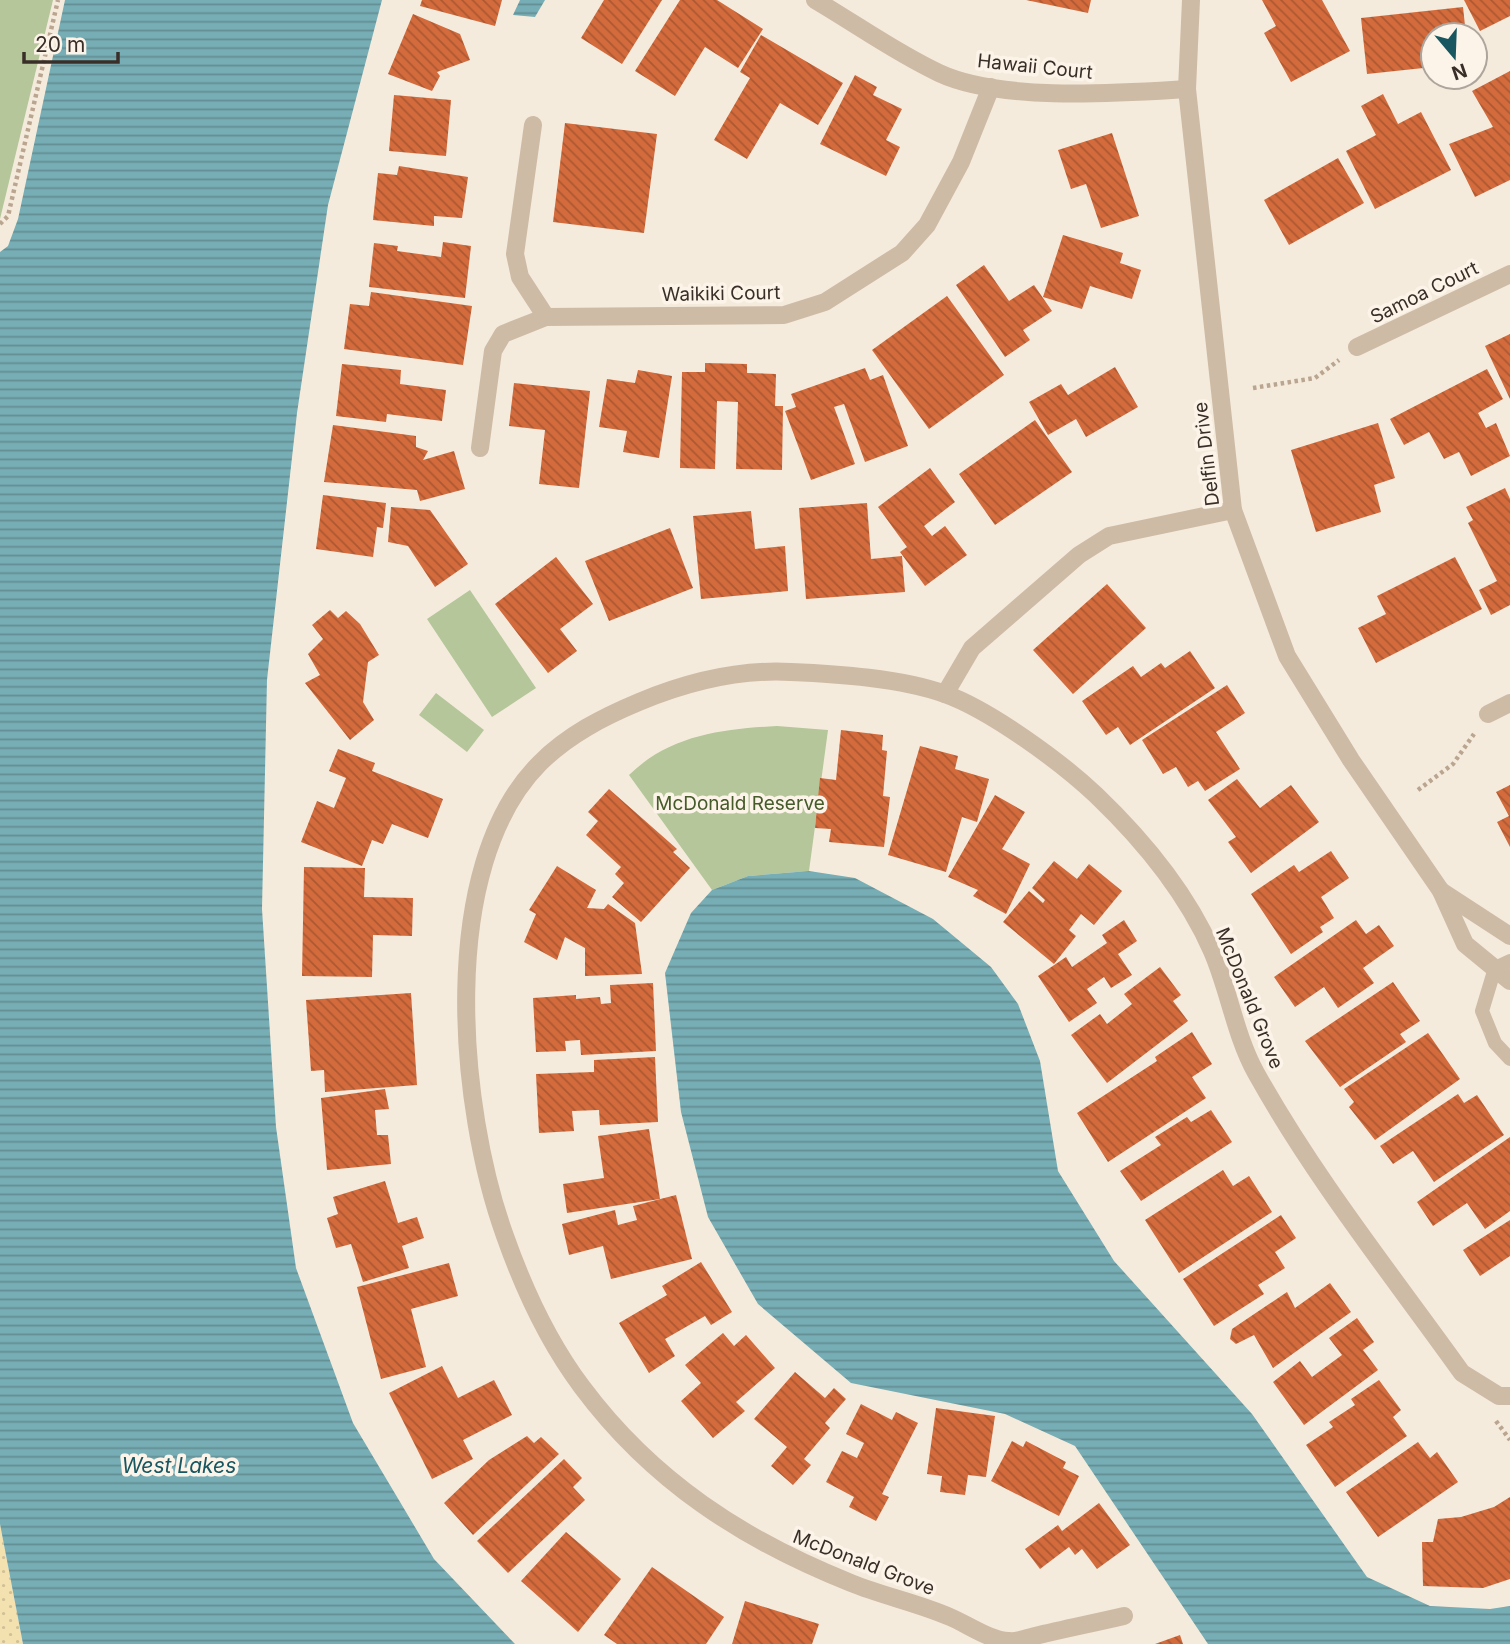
<svg xmlns="http://www.w3.org/2000/svg" width="1510" height="1644" font-family="Inter,sans-serif">
	<style>
		.sand { fill: url(#sand-dots) }
		.park { fill: #b4c69a }
		.water { fill: url(#water-rules) }
		.building { fill: url(#building-back-hatch) }
		.lines { fill: none; stroke-linecap: round; stroke-linejoin: round }
		.path { stroke: #baa590; stroke-width: 4.5; stroke-dasharray: 3.5 3.5; stroke-linecap: butt }
		.service { stroke: #cebba6; stroke-width: 14 }
		.minor { stroke: #cebba6; stroke-width: 18 }
		.tertiary { stroke: #cebba6; stroke-width: 18 }
		.labels { text-anchor: middle; stroke-width: 7; stroke-linejoin: round; paint-order: stroke }
		.street-label { font-size: 19px; fill: #3a2f28; stroke: #fcf4e9 }
		.park-label { font-size: 19px; fill: #455b29; stroke: #fcf4e9 }
		.water-label { font-size: 21px; font-style: italic; fill: #185660; stroke: #fcf4e9 }
	</style>
	<defs>
		<pattern id="sand-dots" width="8" height="8" patternUnits="userSpaceOnUse" patternTransform="scale(1.75)"><rect width="8" height="8" fill="#f3e1af"/><path d="M2 2h.1M6 6h.1" fill="none" stroke="#d1c197" stroke-width="1.8" stroke-linecap="round"/></pattern>
		<pattern id="water-rules" width="6" height="5" patternUnits="userSpaceOnUse" patternTransform="scale(1.75)"><rect width="6" height="5" fill="#77aeb5"/><path d="M0 2.5h6" fill="none" stroke="#638e93"/></pattern>
		<pattern id="building-back-hatch" width="6" height="6" patternUnits="userSpaceOnUse" patternTransform="scale(1.75)"><rect width="6" height="6" fill="#d36b3c"/><path d="M-1 5l2 2M0 0l6 6M5-1l2 2" fill="none" stroke="#ac5832"/></pattern>
	</defs>
	<rect width="100%" height="100%" fill="#f5ebdc"/>
	<!-- sand -->
	<path class="sand" d="M0 1524 23 1644H0Z"/>
	<!-- park -->
	<g class="park">
		<path d="M0 0H53L0 219Z"/>
		<path d="M470 590 536 688 492 717 427 619Z"/>
		<path d="M436 693 484 730 467 752 419 715Z"/>
		<path d="M777 726 828 730 809 871 748 876 712 890 629 775C670 735 722 729 777 726Z"/>
	</g>
	<!-- water -->
	<g class="water">
		<path d="M65 0H382L328 205 297 413 267 680 262 909 276 1127 296 1268 353 1423 434 1559 515 1644H23L0 1524V252L8 246 18 219Z"/>
		<path d="M520 0H545L535 17 513 15Z"/>
		<path d="M809 871 855 878 933 919 991 967 1018 1004 1040 1061 1058 1171 1114 1261 1252 1414 1367 1577 1430 1606 1490 1609 1510 1606V1644H1208L1075 1446 1005 1414 851 1383 758 1304 708 1217 681 1112 665 973 691 913 712 890 748 876Z"/>
	</g>
	<!-- building -->
	<g class="building">
		<path d="M422 0H502L495 26 420 6Z"/>
		<path d="M604 0H662L622 64 581 38Z"/>
		<path d="M680 0H717L763 29 738 68 705 47 675 96 635 71Z"/>
		<path d="M1026 0H1091L1088 13Z"/>
		<path d="M1262 0H1322L1350 51 1291 82 1264 33 1276 26Z"/>
		<path d="M1464 0H1510V16L1480 31Z"/>
		<path d="M1463 7 1466 35H1433V67L1367 74 1361 18Z"/>
		<path d="M413 14 460 34 470 60 437 72 440 76 432 91 388 74Z"/>
		<path d="M761 35 843 83 818 125 780 103 747 159 714 140 750 78 740 72Z"/>
		<path d="M1510 71V180L1475 197 1449 144 1493 127 1472 91Z"/>
		<path d="M855 75 877 87 873 95 902 109 886 140 900 147 886 176 820 144Z"/>
		<path d="M1383 94 1398 124 1421 112 1451 170 1375 209 1346 151 1376 135 1361 106Z"/>
		<path d="M394 95 451 100 446 156 389 151Z"/>
		<path d="M565 123 657 134 644 233 553 222Z"/>
		<path d="M1112 133 1139 216 1101 228 1086 184 1071 189 1058 150Z"/>
		<path d="M1338 158 1364 203 1289 245 1264 200Z"/>
		<path d="M399 166 468 177 462 218 434 216V226L373 220 378 173 397 175Z"/>
		<path d="M1063 235 1123 253 1120 263 1141 270 1132 299 1090 286 1082 309 1043 297Z"/>
		<path d="M443 242 471 246 465 298 369 287 374 243 398 246 397 251 441 257Z"/>
		<path d="M984 265 1009 301 1034 285 1052 311 1023 330 1030 340 1005 357 956 285Z"/>
		<path d="M371 292 472 306 463 365 344 349 350 304 369 306Z"/>
		<path d="M947 296 1004 375 929 429 872 350Z"/>
		<path d="M1510 334V399L1485 346Z"/>
		<path d="M705 363 747 364V373L776 374 775 406H783L782 470 736 469 738 402 717 401 715 469 680 468 682 372H705Z"/>
		<path d="M342 364 401 370 400 384 446 390 442 421 387 414 386 422 336 416Z"/>
		<path d="M1115 367 1138 407 1086 437 1076 419 1048 435 1029 402 1061 384 1068 395Z"/>
		<path d="M865 368 870 380 883 375 908 446 865 462 844 404 834 407 855 464 811 480 785 411 796 407 791 394Z"/>
		<path d="M1487 369 1503 399 1478 413 1486 428 1496 423 1510 456 1471 476 1459 452 1444 459 1429 432 1404 445 1390 419Z"/>
		<path d="M638 370 672 376 659 458 623 452 627 431 599 427 607 379 635 383Z"/>
		<path d="M514 383 590 391 579 488 539 484 545 430 509 426Z"/>
		<path d="M1035 420 1072 472 995 525 959 474Z"/>
		<path d="M1378 423 1395 478 1374 485 1381 512 1316 532 1291 450Z"/>
		<path d="M333 425 416 436V447L428 451 423 460 454 451 465 489 420 501 417 490 324 482Z"/>
		<path d="M930 468 955 502 924 526 932 536 945 526 967 555 925 586 900 552 907 547 878 507Z"/>
		<path d="M1505 488 1510 499V605L1491 615 1479 590 1497 581 1468 523 1473 520 1466 507Z"/>
		<path d="M323 495 386 503 383 528 377 527 373 557 316 549Z"/>
		<path d="M867 503 871 559 902 556 905 592 806 599 799 508Z"/>
		<path d="M391 507 430 510 468 564 435 587 408 546 388 542Z"/>
		<path d="M751 511 755 549 785 546 788 591 701 599 693 516Z"/>
		<path d="M670 528 693 588 609 621 585 561Z"/>
		<path d="M556 557 593 604 560 629 577 651 548 673 495 604Z"/>
		<path d="M1455 557 1482 609 1376 663 1358 628 1386 614 1377 596Z"/>
		<path d="M1107 584 1146 628 1073 694 1033 650Z"/>
		<path d="M330 610 338 618 346 611 360 624 379 655 368 662 363 702 374 720 350 740 305 683 320 675 308 654 323 639 312 625Z"/>
		<path d="M1190 651 1215 688 1130 745 1118 727 1106 735 1082 701 1133 666 1141 677 1161 663 1165 668Z"/>
		<path d="M1227 685 1245 713 1216 732 1240 769 1205 791 1198 781 1188 787 1176 767 1163 774 1142 740Z"/>
		<path d="M841 730 883 735 882 750 887 751 883 796 890 797 884 847 829 842 831 829 815 828 820 778 836 780Z"/>
		<path d="M920 746 958 756 955 769 989 779 977 822 962 817 946 872 888 855Z"/>
		<path d="M338 749 375 763 372 771 443 799 428 838 392 824 383 844 372 840 362 866 301 842 317 801 334 808 346 778 329 771Z"/>
		<path d="M1237 779 1260 808 1291 785 1319 822 1251 873 1228 842 1236 837 1208 800Z"/>
		<path d="M1510 785V847L1497 822 1509 816 1496 792Z"/>
		<path d="M609 789 677 849 673 852 690 868 641 922 612 897 624 883 615 874 621 867 586 835 598 821 588 812Z"/>
		<path d="M995 795 1025 812 1002 849 1030 864 1006 914 973 896 978 890 948 877Z"/>
		<path d="M1331 851 1349 878 1321 897 1334 918 1320 927 1323 932 1291 954 1251 894 1294 865 1299 872Z"/>
		<path d="M1054 861 1077 879 1089 864 1122 891 1094 925 1081 914 1069 930 1076 936 1054 964 1003 922 1029 891 1043 903 1045 900 1032 888Z"/>
		<path d="M557 866 596 890 587 908 604 909 608 904 635 923 642 974 585 976V948L565 937 557 960 524 942 536 914 529 910Z"/>
		<path d="M304 867 365 868 364 897 413 898 412 936 373 935 372 977 302 976Z"/>
		<path d="M1124 920 1137 941 1118 954 1132 975 1111 988 1104 977 1087 989 1097 1003 1069 1022 1038 976 1066 957 1072 967 1107 943 1102 935Z"/>
		<path d="M1356 920 1366 934 1379 925 1394 946 1363 968 1374 983 1338 1008 1324 987 1295 1007 1274 977Z"/>
		<path d="M1160 967 1181 995 1173 1001 1188 1021 1107 1083 1071 1035 1100 1014 1107 1024 1132 1004 1124 994Z"/>
		<path d="M1393 982 1420 1021 1400 1034 1406 1042 1340 1087 1305 1041Z"/>
		<path d="M653 983 656 1051 581 1055 580 1040 565 1041 566 1051 536 1052 533 998 576 995V999L600 997 601 1004 611 1003 610 985Z"/>
		<path d="M411 993 417 1085 325 1092 324 1070 311 1071 306 1000Z"/>
		<path d="M1192 1032 1212 1064 1192 1077 1206 1098 1108 1162 1077 1113 1157 1061 1155 1057Z"/>
		<path d="M1428 1033 1460 1079 1375 1140 1349 1107 1354 1102 1344 1089Z"/>
		<path d="M655 1057 658 1122 600 1125 599 1110 572 1111 574 1131 539 1133 536 1074 594 1072V1060Z"/>
		<path d="M385 1089 389 1109 375 1110 377 1135H388L391 1164 327 1170 321 1098Z"/>
		<path d="M1458 1094 1464 1103 1477 1095 1504 1135 1434 1182 1413 1151 1393 1164 1380 1146Z"/>
		<path d="M1211 1110 1232 1142 1141 1201 1120 1171 1161 1145 1155 1137 1187 1117 1191 1122Z"/>
		<path d="M649 1129 660 1199 567 1213 563 1184 604 1178 598 1136Z"/>
		<path d="M1510 1137V1211L1485 1229 1467 1203 1433 1226 1417 1202Z"/>
		<path d="M1223 1170 1233 1186 1249 1176 1272 1212 1179 1273 1145 1220Z"/>
		<path d="M385 1181 398 1223 417 1217 424 1238 402 1246 409 1268 363 1282 351 1244 336 1248 327 1218 338 1214 333 1197Z"/>
		<path d="M676 1195 692 1259 611 1279 603 1246 569 1255 562 1224 615 1210 618 1225 637 1220 633 1206Z"/>
		<path d="M1281 1215 1296 1238 1275 1252 1285 1268 1258 1285 1264 1294 1214 1326 1183 1279Z"/>
		<path d="M1510 1220V1256L1480 1276 1463 1250Z"/>
		<path d="M701 1262 732 1312 711 1325 705 1316 665 1339 675 1356 649 1373 619 1323 667 1295 662 1286Z"/>
		<path d="M449 1263 458 1296 411 1309 426 1367 381 1379 357 1287Z"/>
		<path d="M1330 1283 1351 1312 1273 1368 1254 1335 1236 1344 1230 1339 1232 1329 1287 1292 1295 1308Z"/>
		<path d="M1357 1318 1374 1342 1363 1350 1378 1370 1304 1425 1273 1382 1300 1361 1312 1377 1342 1355 1329 1338Z"/>
		<path d="M723 1333 734 1346 746 1335 775 1368 736 1402 745 1411 713 1438 681 1401 701 1383 685 1365Z"/>
		<path d="M442 1366 458 1398 494 1380 512 1415 463 1440 473 1459 432 1479 389 1393Z"/>
		<path d="M795 1372 825 1398 834 1388 846 1399 825 1423 830 1428 804 1459 811 1465 793 1485 771 1466 787 1447 754 1419Z"/>
		<path d="M1379 1380 1401 1410 1393 1417 1407 1436 1335 1487 1306 1445 1333 1427 1329 1422 1355 1405 1351 1399Z"/>
		<path d="M861 1404 892 1420 896 1412 918 1423 882 1494 889 1497 876 1521 849 1507 854 1497 826 1482 842 1451 857 1458 864 1443 846 1434Z"/>
		<path d="M936 1408 995 1416 986 1477 968 1475 965 1495 940 1492 942 1476 927 1474Z"/>
		<path d="M527 1436 534 1443 541 1437 559 1454 473 1535 444 1503 489 1460Z"/>
		<path d="M1012 1441 1023 1447 1026 1441 1066 1462 1063 1468 1079 1476 1059 1516 991 1481Z"/>
		<path d="M1418 1442 1430 1458 1437 1452 1458 1482 1378 1537 1346 1492Z"/>
		<path d="M564 1459 582 1478 573 1487 585 1500 508 1573 477 1541Z"/>
		<path d="M1510 1497V1579L1483 1588 1423 1586 1422 1542H1433L1438 1519 1461 1517 1494 1507Z"/>
		<path d="M1099 1503 1130 1545 1097 1569 1082 1549 1075 1555 1069 1547 1040 1569 1025 1549 1058 1525 1062 1531Z"/>
		<path d="M566 1532 621 1579 578 1632 521 1581Z"/>
		<path d="M652 1567 724 1617 706 1644H617L604 1635Z"/>
		<path d="M745 1601 819 1624 812 1644H732Z"/>
		<path d="M1180 1635 1183 1644H1155Z"/>
	</g>
	<g class="lines">
		<!-- path -->
		<g class="path">
			<path d="M0 224 8 216 58 0"/>
			<path d="M1253 388 1315 378 1339 360"/>
			<path d="M1418 790 1453 764 1474 734"/>
			<path d="M1496 1421 1510 1440"/>
		</g>
		<!-- service -->
		<path class="service" d="M1510 961 1495 968 1482 1011 1495 1043 1510 1059"/>
		<!-- minor -->
		<g class="minor">
			<path d="M815 0C856 24 896 53 939 73 1001 102 1119 93 1187 89"/>
			<path d="M533 125 515 254 520 277 546 317"/>
			<path d="M1357 347 1510 274"/>
			<path d="M480 448 493 351 503 334 546 317 784 315 825 302 902 253 927 225 961 162 991 87"/>
			<path d="M945 694 972 648 1079 555 1109 536 1233 510"/>
			<path d="M1488 714 1510 703"/>
			<path d="M1124 1616C1094 1623 1064 1629 1035 1636 1026 1638 1018 1642 1009 1641 991 1641 967 1624 950 1617 918 1603 883 1596 851 1583 743 1540 652 1481 582 1387 549 1343 523 1287 505 1236 459 1109 436 867 540 763 568 735 603 717 639 702 687 682 739 669 791 672 837 674 901 678 945 694 990 710 1061 762 1096 795 1142 839 1186 892 1212 951 1229 990 1235 1035 1256 1073 1315 1179 1392 1275 1462 1373L1499 1396H1510"/>
		</g>
		<!-- tertiary -->
		<g class="tertiary">
			<path d="M1191 0 1187 89 1233 510 1287 656 1351 760 1441 891 1465 944 1510 981"/>
			<path d="M1441 891 1510 936"/>
		</g>
	</g>
	<g class="labels">
		<!-- street labels -->
		<g class="street-label">
			<text transform="translate(1035 66) rotate(6)" y="7">Hawaii Court</text>
			<text transform="translate(1424 292) rotate(-26)" y="7">Samoa Court</text>
			<text transform="translate(721 293) rotate(-1)" y="7">Waikiki Court</text>
			<text transform="translate(1206 454) rotate(-97)" y="7">Delfin Drive</text>
			<text transform="translate(1250 998) rotate(68)" y="7">McDonald Grove</text>
			<text transform="translate(864 1562) rotate(21)" y="7">McDonald Grove</text>
		</g>
		<!-- park labels -->
		<g class="park-label">
			<text x="740" y="810">McDonald Reserve</text>
		</g>
		<!-- water labels -->
		<g class="water-label">
			<text x="179" y="1473">West Lakes</text>
		</g>
	</g>
	<!-- north arrow -->
	<g transform="translate(1454 56) rotate(161)"><circle r="33" fill="#fcf4e9" stroke="#aea59c" stroke-width="2"/>
	<path d="M0-5L12 26L0 18L-12 26Z" fill="#185660"/>
	<text y="-10" font-size="19" font-weight="bold" text-anchor="middle" fill="#3a2f28">N</text>
	</g>
	<!-- scale -->
	<path d="M24 52v10h94v-10" fill="none" stroke="#3a2f28" stroke-width="3.5"/>
	<text x="35" y="52" font-size="21" fill="#3a2f28" stroke="#fcf4e9" stroke-width="5" paint-order="stroke">20 m</text>
</svg>
